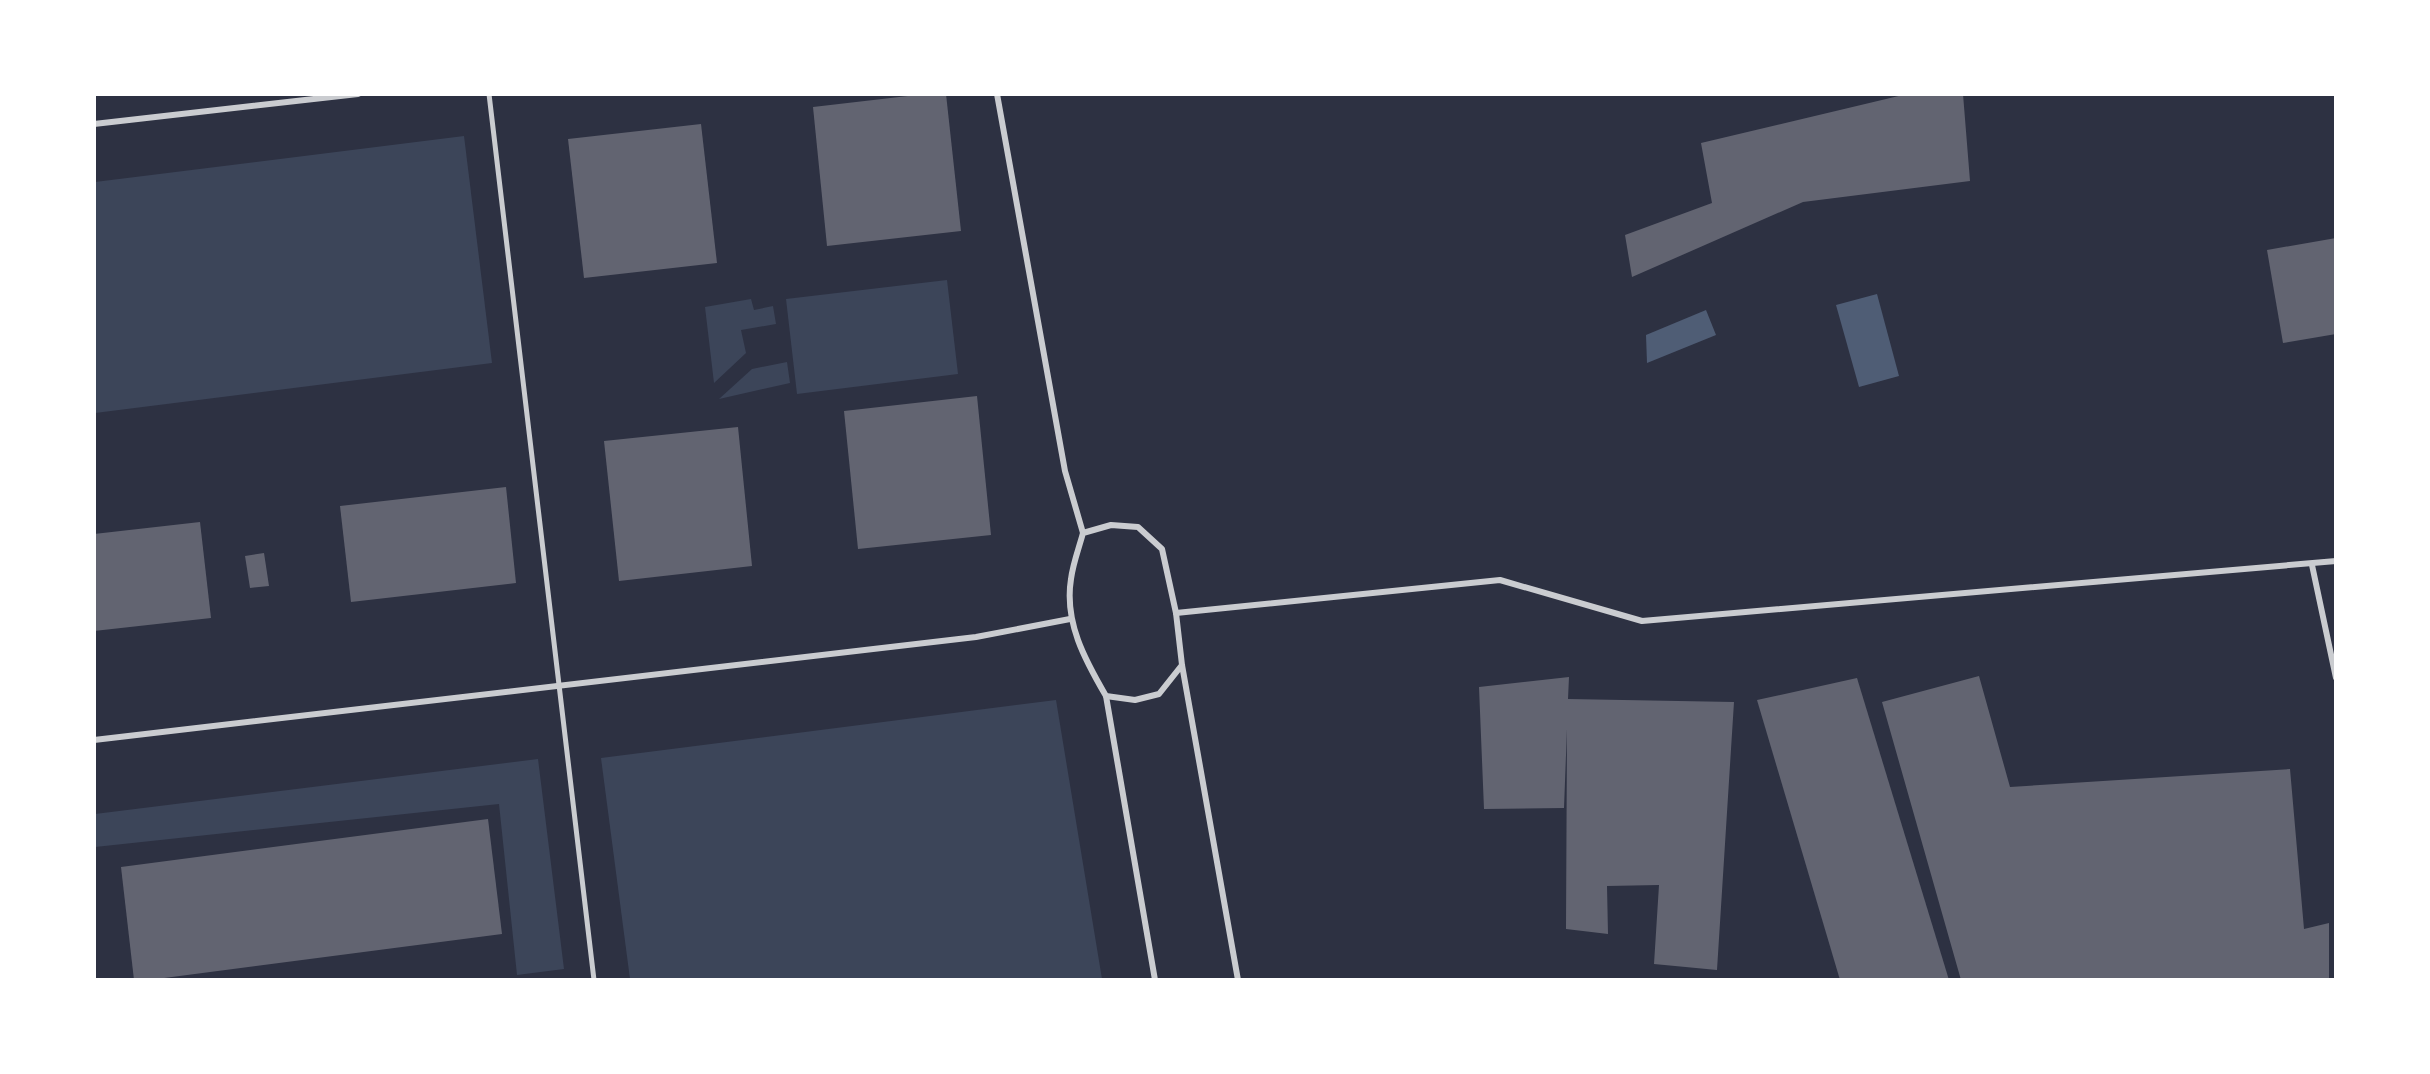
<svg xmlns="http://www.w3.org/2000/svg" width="2430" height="1074" font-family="'Fira Sans Condensed',sans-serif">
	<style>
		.green { fill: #3c4559 }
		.water { fill: #4f5d75 }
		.building { fill: #626471 }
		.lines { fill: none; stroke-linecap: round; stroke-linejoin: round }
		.pedestrian { stroke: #caccd0; stroke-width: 5 }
		.minor { stroke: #caccd0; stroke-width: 6 }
	</style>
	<rect width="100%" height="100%" fill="#2d3142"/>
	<!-- green -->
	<g class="green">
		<path d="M464 136 492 363 95 413V182Z"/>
		<path d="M947 280 958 374 797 394 786 299Z"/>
		<path d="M751 299 754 310 773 306 776 324 741 330 746 353 714 383 705 307Z"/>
		<path d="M787 362 790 383 719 399 752 369Z"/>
		<path d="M1056 700 1102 979H630L601 758Z"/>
		<path d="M538 759 564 969 517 975 499 804 95 847V814Z"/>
	</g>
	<!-- water -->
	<g class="water">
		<path d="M1877 294 1899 376 1859 387 1836 305Z"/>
		<path d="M1706 310 1716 335 1647 363 1646 335Z"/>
	</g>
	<!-- building -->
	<g class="building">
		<path d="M925 94H946L961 231 827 246 813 107Z"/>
		<path d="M1907 94H1963L1970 181 1803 202 1632 277 1625 235 1712 203 1701 143Z"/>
		<path d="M701 124 717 263 584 278 568 139Z"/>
		<path d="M2336 238V334L2283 343 2267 250Z"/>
		<path d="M977 396 991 535 858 549 844 411Z"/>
		<path d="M738 427 752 566 619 581 604 441Z"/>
		<path d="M506 487 516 583 351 602 340 506Z"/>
		<path d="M200 522 211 618 94 631V534Z"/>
		<path d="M264 553 269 586 250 588 245 556Z"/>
		<path d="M1979 676 2010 787 2290 769 2304 929 2329 923V980H1961L1882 702Z"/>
		<path d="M1569 677 1568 699 1734 702 1717 970 1654 964 1659 885 1607 886 1608 934 1566 929 1567 729 1564 808 1484 809 1479 687Z"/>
		<path d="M1857 678 1949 980H1840L1757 700Z"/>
		<path d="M488 819 502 934 149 980H134L121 867Z"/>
	</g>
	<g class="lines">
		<!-- pedestrian -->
		<path class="pedestrian" d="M489 94 594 980"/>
		<!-- minor -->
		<g class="minor">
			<path d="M997 94 1065 471 1083 533"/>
			<path d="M94 124 358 94"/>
			<path d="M2312 565 2336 678"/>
			<path d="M1176 613 1500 580 1642 621 2336 561"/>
			<path d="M1182 665 1159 694 1135 700 1106 696C1085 660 1064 622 1071 579 1073 563 1079 548 1083 533L1111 525 1138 527 1162 549 1176 613 1182 665 1238 980"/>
			<path d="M1106 696 1155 980"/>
			<path d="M94 740 976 637 1070 619"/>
		</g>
	</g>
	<!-- border -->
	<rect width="2430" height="1074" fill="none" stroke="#ffffff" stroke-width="192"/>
</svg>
